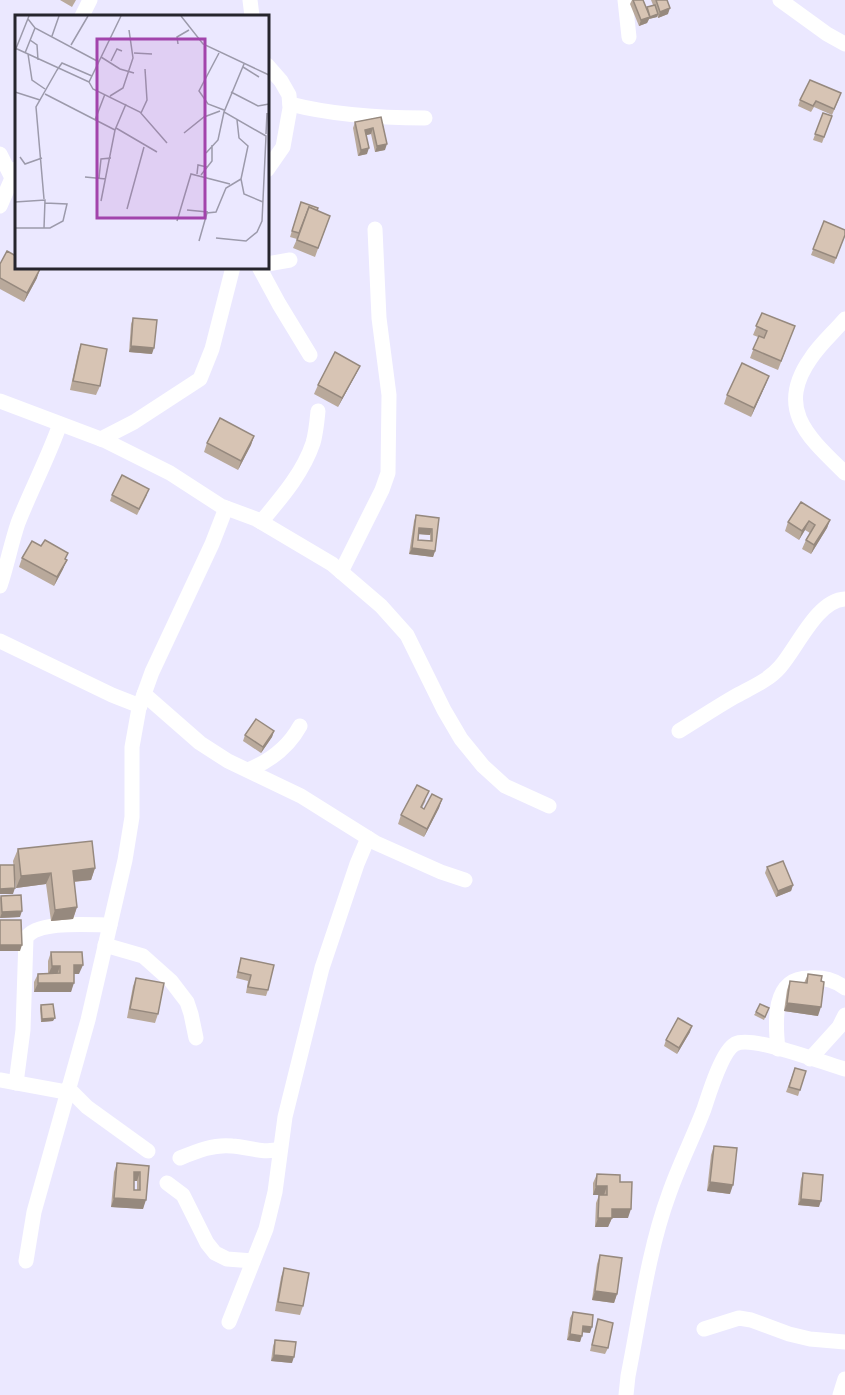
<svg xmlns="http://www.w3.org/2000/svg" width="845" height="1395" font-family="'Work Sans',sans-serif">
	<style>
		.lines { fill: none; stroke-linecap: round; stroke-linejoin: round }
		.minor { stroke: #fff; stroke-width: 15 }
		.wall { fill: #b9a99b; fill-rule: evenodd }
		.shaded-wall { fill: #96897e }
		.building { fill: #d7c4b4; stroke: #96897e; stroke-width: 1.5; fill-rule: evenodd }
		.inset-road { fill: none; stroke: #9c9aab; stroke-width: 1.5 }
		.view { fill: #a244ac; fill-opacity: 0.15; stroke: #a244ac; stroke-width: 3 }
		.inset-edge { fill: none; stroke: #26252d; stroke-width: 3 }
	</style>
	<rect width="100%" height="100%" fill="#ebe8ff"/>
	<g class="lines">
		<!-- minor -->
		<g class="minor">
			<path d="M250 0 252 16"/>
			<path d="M625 0 629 37"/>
			<path d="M780 0 827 34 845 44"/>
			<path d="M82 16 90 0"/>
			<path d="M267 65 281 81 289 95 290 108 283 147 267 170"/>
			<path d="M290 104C333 115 380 118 425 118"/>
			<path d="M0 154 12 178"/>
			<path d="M0 206 16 169"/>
			<path d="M267 264 290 260"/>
			<path d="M259 267 279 304 310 355"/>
			<path d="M845 319C834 332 820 344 811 358 775 409 808 437 845 473"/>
			<path d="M0 401 106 441 170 473 221 506 256 519 332 564 381 606 407 635 444 710 461 739 483 766 505 786 549 806"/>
			<path d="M101 439 134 422 200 379 212 349 233 267"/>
			<path d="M261 522C281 498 303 473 313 443 316 433 317 421 318 411"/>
			<path d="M341 572 382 490 388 473 389 395 379 318 375 229"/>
			<path d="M0 586C7 565 11 544 18 523 31 490 48 458 60 424"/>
			<path d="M0 641 112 695 140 706"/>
			<path d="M144 694 200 743 228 761 301 796 376 843 441 872 465 880"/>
			<path d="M679 731C697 720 715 708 734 697 750 688 768 681 780 667 797 648 817 600 845 599"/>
			<path d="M248 770C270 761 288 748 300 726"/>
			<path d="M105 945 143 956 171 981 187 1002 191 1014 196 1038"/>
			<path d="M778 1049C775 1022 772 978 809 978 822 977 835 980 845 988"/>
			<path d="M810 1059 839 1027 845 1015"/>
			<path d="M0 1080 66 1092"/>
			<path d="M16 1083 23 1030 26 938C37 920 91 925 110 925"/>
			<path d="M68 1088 87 1107 148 1151"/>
			<path d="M180 1158C197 1151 214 1144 232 1146 249 1147 263 1154 280 1149"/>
			<path d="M167 1183 183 1195 207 1243 215 1253 227 1259 253 1261"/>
			<path d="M26 1261 34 1212 88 1020 125 860 132 817V747L139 708 152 672 212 544 226 508"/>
			<path d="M229 1322 266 1229 275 1192 285 1117 322 968 357 864 368 838"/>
			<path d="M704 1329 739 1318 751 1320 789 1334 810 1339 845 1342"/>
			<path d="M626 1395 628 1376C640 1316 648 1251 669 1194 679 1165 693 1138 704 1109 709 1094 722 1051 735 1044 753 1035 823 1063 845 1069"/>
			<path d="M840 1395 845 1379"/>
		</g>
	</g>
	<!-- wall -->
	<g class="wall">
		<path d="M60 0H76L72 7Z"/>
		<path d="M632 0H643L647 9V7L653 5 651 0H667L668 14 658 18 657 15V17L649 19 647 23 639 26 630 4Z"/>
		<path d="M839 99 832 115 814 107 811 112 798 106 800 100Z"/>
		<path d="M823 113 832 116 822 143 813 140Z"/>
		<path d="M381 117 385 150 375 152 371 134 366 135 367 154 358 156 353 128 355 122Z"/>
		<path d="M301 202 317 211 330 216 315 257 293 248 297 239 290 237Z"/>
		<path d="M824 221 845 235 834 264 811 255Z"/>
		<path d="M0 264 37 278 24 302 0 289Z"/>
		<path d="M762 313 795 326 778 370 750 358 758 337 753 335Z"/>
		<path d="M133 318 152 354 129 352 131 324Z"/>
		<path d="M81 344 100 386 96 395 70 390 78 353Z"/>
		<path d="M360 366 356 374 338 407 314 394 318 385Z"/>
		<path d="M769 376 751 417 724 404 727 395Z"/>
		<path d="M254 436 251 445 238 470 204 452 207 443Z"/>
		<path d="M112 495H147L137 515 110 501Z"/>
		<path d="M416 515 439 518 435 551 433 557 409 554 414 521ZM419 534 430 535V541L418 540Z"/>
		<path d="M830 520 827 528 811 554 802 549 806 540 810 533 805 530 799 540 785 531 788 522Z"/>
		<path d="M22 558 66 560 63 569 54 586 19 567Z"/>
		<path d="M274 731 272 737 261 753 243 741 245 735Z"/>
		<path d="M442 799 439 808 424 837 398 824 401 815 426 800 422 808 424 809Z"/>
		<path d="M18 849 95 868 91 880 74 882 77 907 73 919 51 921 46 884 16 888 13 861Z"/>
		<path d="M767 867 793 885 791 891 776 897 765 873Z"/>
		<path d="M1 896 20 917 0 918V898Z"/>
		<path d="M51 952 79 974H74L71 992H34V982L38 974 48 973V961Z"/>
		<path d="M241 958 268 990 266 996 246 993 248 981 236 978Z"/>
		<path d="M808 974 818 1016 784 1011 787 990 790 981 804 983Z"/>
		<path d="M136 978 158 1014 155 1023 127 1018 133 986Z"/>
		<path d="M41 1005 53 1021 41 1022 40 1008Z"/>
		<path d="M769 1008 764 1020 754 1015 756 1012Z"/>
		<path d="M690 1032 677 1054 664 1046 666 1040Z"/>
		<path d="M795 1068 806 1071 798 1096 786 1092Z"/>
		<path d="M714 1146 730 1194 707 1191 711 1155Z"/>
		<path d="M117 1163 149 1166 143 1209 111 1207 114 1172ZM134 1181H137V1190H134Z"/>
		<path d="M803 1173 819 1207 798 1205 801 1179Z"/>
		<path d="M597 1174 620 1182 628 1218H612L608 1227H595L596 1203 599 1195H593V1183Z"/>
		<path d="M600 1255 617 1294 614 1303 592 1300 597 1264Z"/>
		<path d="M284 1268 303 1306 300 1315 275 1311 281 1277Z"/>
		<path d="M573 1312 590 1333 582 1332 580 1342 567 1340 570 1318Z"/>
		<path d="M598 1319 608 1348 605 1354 590 1351Z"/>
		<path d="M275 1340 292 1363 271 1361 273 1346Z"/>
	</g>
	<!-- shaded-wall -->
	<g class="shaded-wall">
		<path d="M670 8 668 14 658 18 660 12Z"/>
		<path d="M658 14 657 17 649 19 650 17Z"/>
		<path d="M650 17 647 23 639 26 641 20Z"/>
		<path d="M373 128 371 134 363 136 365 130Z"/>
		<path d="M387 144 385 150 375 152 377 146Z"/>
		<path d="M369 148 367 154 358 156 361 150Z"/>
		<path d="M40 269 37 278 24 302 27 293Z"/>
		<path d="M131 346 154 348 152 354 129 352Z"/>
		<path d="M360 366 356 374 338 407 342 398Z"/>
		<path d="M769 376 766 384 751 417 754 408Z"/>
		<path d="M254 436 251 445 238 470 241 461Z"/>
		<path d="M830 520 827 528 811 554 814 545Z"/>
		<path d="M809 521 805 530 799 540 802 531Z"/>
		<path d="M419 528 432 529 430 535 417 534Z"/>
		<path d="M412 548 435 551 433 557 409 554Z"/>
		<path d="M67 560 63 569 54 586 57 577Z"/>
		<path d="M274 731 272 737 261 753 263 747Z"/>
		<path d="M442 799 439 808 424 837 427 829Z"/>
		<path d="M95 868 91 880 69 882 73 871Z"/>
		<path d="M51 873 46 884 16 888 21 876Z"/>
		<path d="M793 885 791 891 776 897 778 891Z"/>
		<path d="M15 888 13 894H0V889Z"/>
		<path d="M77 907 73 919 51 921 55 910Z"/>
		<path d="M22 911 20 917 0 918 2 912Z"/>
		<path d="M0 945H22L20 951H0Z"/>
		<path d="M74 965H83L79 974H71Z"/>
		<path d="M52 966H60L57 975H48Z"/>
		<path d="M38 983H74L71 992H34Z"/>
		<path d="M787 1003 821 1007 818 1016 784 1011Z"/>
		<path d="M55 1018 53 1021 41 1022 42 1019Z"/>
		<path d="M692 1026 690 1032 677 1054 679 1048Z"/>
		<path d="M134 1172H140L137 1181H131Z"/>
		<path d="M710 1182 733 1185 730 1194 707 1191Z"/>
		<path d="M596 1186H607L604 1195H593Z"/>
		<path d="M114 1198 146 1200 143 1209 111 1207Z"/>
		<path d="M801 1199 821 1201 819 1207 798 1205Z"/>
		<path d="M612 1209H631L628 1218H609Z"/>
		<path d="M598 1218H612L608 1227H595Z"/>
		<path d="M595 1291 617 1294 614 1303 592 1300Z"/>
		<path d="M583 1326 592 1327 590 1333 581 1332Z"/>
		<path d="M570 1334 582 1336 580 1342 567 1340Z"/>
		<path d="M274 1355 294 1357 292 1363 271 1361Z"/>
	</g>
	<!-- building -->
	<g class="building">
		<path d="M633 0H643L650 17 641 20Z"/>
		<path d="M656 0H667L670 8 660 12Z"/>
		<path d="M655 5 658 14 650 17 647 7Z"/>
		<path d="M810 80 841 93 834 109 816 101 813 106 800 100Z"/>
		<path d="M823 113 832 116 824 137 815 134Z"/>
		<path d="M381 117 387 144 377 146 373 128 365 130 369 148 361 150 355 122Z"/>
		<path d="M301 202 318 208 317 211 309 207 299 233 292 231Z"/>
		<path d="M309 207 330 216 318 248 297 240Z"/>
		<path d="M824 221 845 230V235L836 258 813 249Z"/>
		<path d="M7 251 16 256V267H37L40 269 27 293 0 278V264Z"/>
		<path d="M762 313 795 326 781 361 753 349 759 336 764 338 767 331 756 326Z"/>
		<path d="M133 318 157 320 154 348 131 346Z"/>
		<path d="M81 344 107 349 100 386 73 381Z"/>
		<path d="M335 352 360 366 342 398 318 385Z"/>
		<path d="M742 363 769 376 754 408 727 395Z"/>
		<path d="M220 418 254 436 241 461 207 443Z"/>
		<path d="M122 475 149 489 139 509 112 495Z"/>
		<path d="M801 502 830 520 814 545 806 540 815 525 809 521 802 531 788 522Z"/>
		<path d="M416 515 439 518 435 551 412 548ZM419 528 432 529V541L418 540Z"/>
		<path d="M45 540 68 553 65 559 67 560 57 577 22 558 32 541 41 546Z"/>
		<path d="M256 719 274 731 263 747 245 735Z"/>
		<path d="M417 785 429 791 421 807 424 809 432 794 442 799 427 829 401 815Z"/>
		<path d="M92 841 95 868 73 871 77 907 55 910 51 873 21 876 18 849Z"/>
		<path d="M783 861 793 885 778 891 767 867Z"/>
		<path d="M0 865H14L15 888 0 889Z"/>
		<path d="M21 895 22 911 2 912 1 896Z"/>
		<path d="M0 920H21L22 945H0Z"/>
		<path d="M51 952H82L83 965H74V983H38V974L60 973V966H52Z"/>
		<path d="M241 958 274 965 268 990 248 987 251 975 238 972Z"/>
		<path d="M808 974 822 976 821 981 824 982 821 1007 787 1003 790 981 807 983Z"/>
		<path d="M136 978 164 983 158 1014 130 1009Z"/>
		<path d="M53 1004 55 1018 42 1019 41 1005Z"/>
		<path d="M760 1004 769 1008 765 1017 756 1012Z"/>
		<path d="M678 1018 692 1026 679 1048 666 1040Z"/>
		<path d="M795 1068 806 1071 800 1090 789 1087Z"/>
		<path d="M714 1146 737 1148 733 1185 710 1182Z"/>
		<path d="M117 1163 149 1166 146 1200 114 1198ZM134 1172H140V1190H134Z"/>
		<path d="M803 1173 823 1175 821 1201 801 1199Z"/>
		<path d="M597 1174 620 1175V1182H632L631 1209H612V1218H598L599 1195H607V1186H596Z"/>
		<path d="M600 1255 622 1258 617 1294 595 1291Z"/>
		<path d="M284 1268 309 1273 303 1306 278 1302Z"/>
		<path d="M573 1312 593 1315 592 1327 583 1326 582 1336 570 1334Z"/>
		<path d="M598 1319 613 1323 608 1348 592 1345Z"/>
		<path d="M275 1340 296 1342 294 1357 274 1355Z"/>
	</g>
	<!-- overview -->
	<g transform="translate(15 15)">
		<rect width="254" height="254" fill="#ebe8ff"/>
		<path class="inset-road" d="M166 1 188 29 254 60M13 4 20 13 84 47M37 21 44 1M15 25 22 30 23 45M163 29 162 22 174 15M56 30 73 1M0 33 74 67 106 1M0 36 14 1M10 38 20 13M119 38 137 39M204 38 184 76 193 89 209 95M13 39 17 65 30 74M86 42 105 54 119 58M96 46 102 34 107 36M228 52 244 62M42 55 47 48 77 61M74 67 78 74 125 97 152 128M0 77 25 85M216 77 243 91 254 89M30 79 100 115M95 81 108 73 118 43 114 15M126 98 132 85 130 54M80 105 90 79M222 105 224 123 233 131 226 164 229 179 248 187M101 113 142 137M169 118 189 102 205 96M251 119 252 98M191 138 203 125 209 97M5 142 10 149 27 143M182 159 183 150 192 152M186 160 197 146V130M70 162 91 164M84 163 86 144 96 143M29 184 21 92 42 55M86 186 100 115 111 89M0 187 30 185 29 213M112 194 129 132M172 195 193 197M162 206 176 159 215 169M0 213H35L48 206 52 189 30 188M201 223 231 226 242 217 247 206 251 121 209 97 229 49M184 226 192 198 201 197 211 173 226 164"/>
		<path class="view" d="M82 24H190V203H82Z"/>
		<rect width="254" height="254" class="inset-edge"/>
	</g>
</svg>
